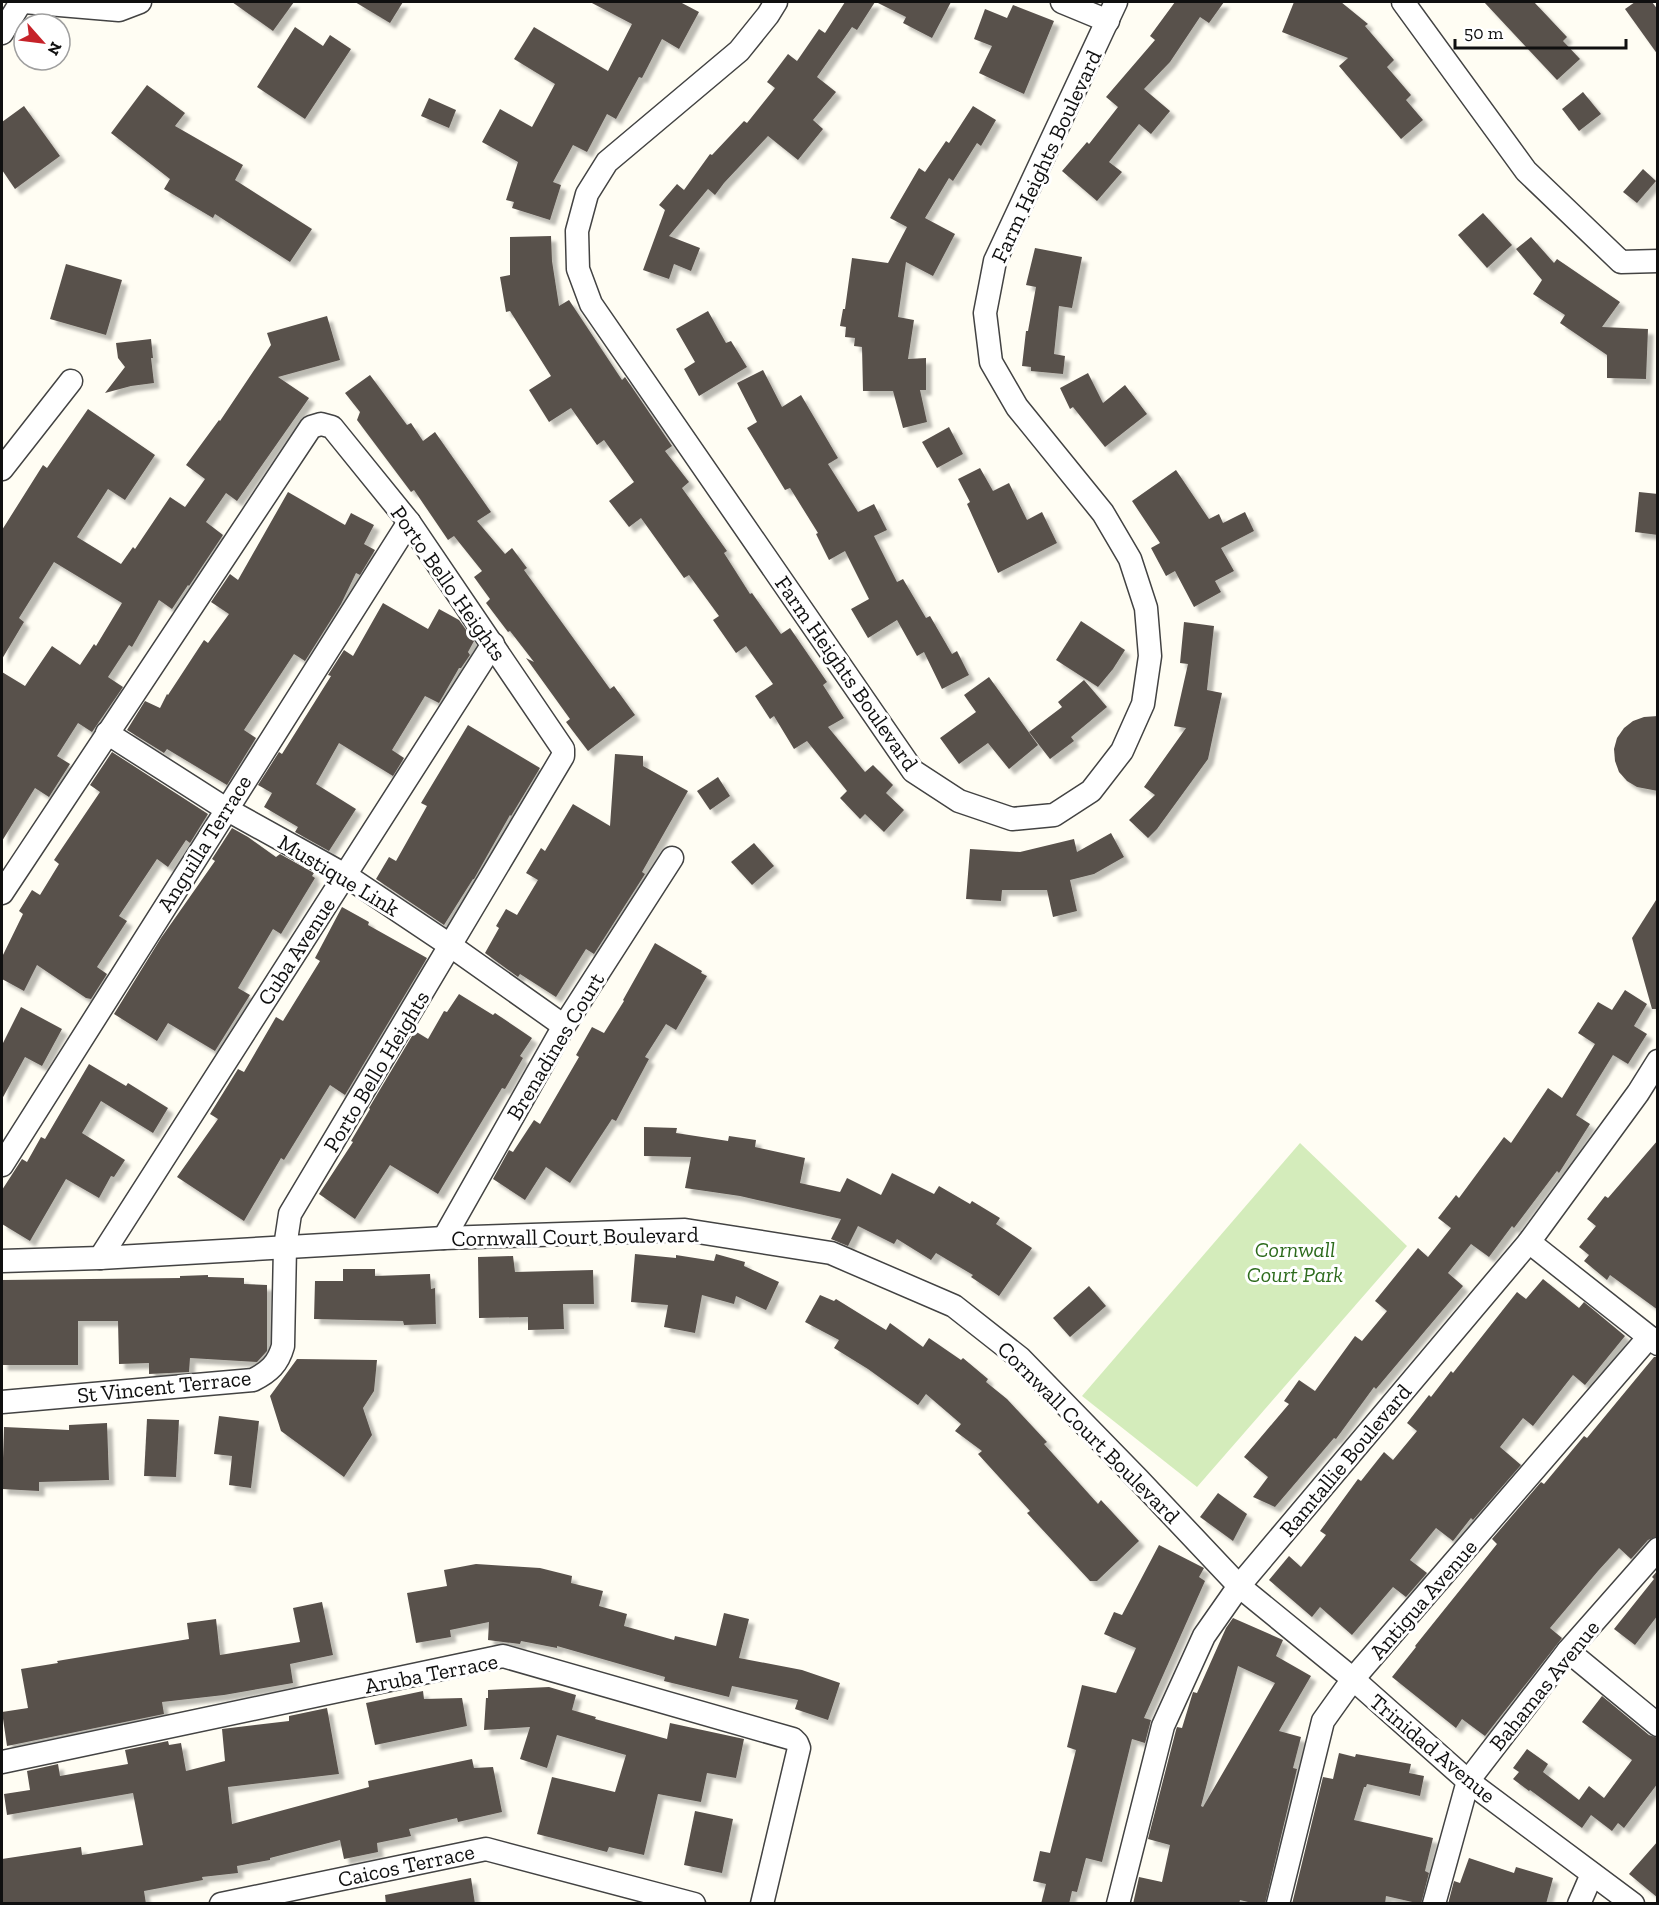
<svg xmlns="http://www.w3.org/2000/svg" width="1659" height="1905" font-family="'Zilla Slab',serif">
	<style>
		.green { fill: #d4ecbb }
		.building { fill: #59514c; fill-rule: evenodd; filter: url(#shadow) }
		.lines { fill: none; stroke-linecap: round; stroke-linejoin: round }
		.minor-casing { stroke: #434343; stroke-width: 25 }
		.minor { stroke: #fff; stroke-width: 22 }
		.labels { text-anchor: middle; stroke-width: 6; stroke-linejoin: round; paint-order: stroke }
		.street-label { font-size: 22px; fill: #101010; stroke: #fff }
		.park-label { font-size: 22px; font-style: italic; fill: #2d6b1d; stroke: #fff }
	</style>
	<defs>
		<filter id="shadow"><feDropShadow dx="5.5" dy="5.5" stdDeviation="1.5" flood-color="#0004"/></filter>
	</defs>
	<rect width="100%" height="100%" fill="#fffdf3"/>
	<!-- green -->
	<path class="green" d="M1300 1143 1407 1246 1197 1487 1082 1396Z"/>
	<!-- building -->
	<g class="building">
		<path d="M232 2H294L273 31Z"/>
		<path d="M355 2H403L390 23Z"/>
		<path d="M590 2H680L699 12 679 49 662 39 642 78 639 77 616 119 607 114 587 152 573 145 553 182 561 185 550 220 512 208 514 202 506 200 518 162 482 142 500 109 532 127 555 84 514 59 534 27 608 71 632 24Z"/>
		<path d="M845 2H875L857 30 852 27 817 77 836 92 813 120 823 129 798 160 768 136 724 183 715 195 708 189 669 236 700 248 691 271 674 264 669 279 643 270 665 210 659 205 677 184 684 190 710 154 712 155 744 121 747 123 775 88 767 82 788 54 797 61 819 29 825 33Z"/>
		<path d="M876 2H951L932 38 903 23 906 17Z"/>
		<path d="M1175 2H1224L1209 23 1200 17 1170 62 1144 89 1170 111 1151 134 1139 124 1109 162 1122 172 1097 201 1062 171 1087 142 1089 144 1118 107 1106 97 1155 40 1150 36Z"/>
		<path d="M1294 2H1341L1368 24 1365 26 1394 60 1387 67 1411 95 1406 100 1423 120 1401 139 1339 66 1348 58 1282 32Z"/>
		<path d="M1484 2H1534L1567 37 1563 41 1580 59 1557 80Z"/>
		<path d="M1635 2H1652L1658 10V55L1625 9Z"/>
		<path d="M1013 5 1054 21 1024 94 979 73 992 46 974 39 985 9 1007 18Z"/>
		<path d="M295 27 323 46 330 35 351 49 305 119 257 87Z"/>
		<path d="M147 85 185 113 175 126 243 165 235 180 312 229 290 262 215 214 213 218 164 189 170 179 111 133Z"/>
		<path d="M1583 92 1601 114 1579 131 1562 109Z"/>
		<path d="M429 98 456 110 449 128 421 116Z"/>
		<path d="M24 106 60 156 15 189 2 170V122Z"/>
		<path d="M973 106 996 120 981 146 977 143 953 181 949 178 925 218 955 234 933 276 906 262 898 317 914 320 908 359 926 358V390H920L927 422 903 428 893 391H863L862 347 854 346 855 338 845 337 846 327 840 326 843 309H845L852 258 888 263 907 227 890 218 898 204 919 168 925 172 946 141 949 143Z"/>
		<path d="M1643 169 1656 181 1637 203 1623 192Z"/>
		<path d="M1483 213 1512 245 1487 268 1458 235Z"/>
		<path d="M551 236 552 261 559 306 569 300 622 380 625 377 672 446 665 451 689 482 682 488 727 551 724 553 750 594 752 593 781 634 790 628 827 682 823 685 844 718 828 727 865 772 873 765 893 785 886 793 904 810 884 832 865 814 860 819 840 798 847 791 807 741 794 749 774 716 770 719 755 696 773 684 746 646 736 653 713 620 719 616 689 575 684 578 641 518 629 527 609 501 634 482 604 440 597 445 571 408 549 422 529 390 551 376 510 311 506 312 500 277 510 275V237Z"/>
		<path d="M1531 237 1554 263 1557 259 1620 302 1602 327 1648 329 1646 379 1607 378V355L1560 323 1565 315 1533 294 1542 280 1516 249Z"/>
		<path d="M1035 248 1082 257 1072 308 1059 306 1054 354 1065 356 1063 374 1031 371V367L1022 366 1026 331H1028L1036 287 1026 285Z"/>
		<path d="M66 264 122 280 106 335 50 319Z"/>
		<path d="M708 311 726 343 731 341 747 367 699 396 684 369 695 362 676 329Z"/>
		<path d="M327 316 340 360 278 377 309 398 237 501 226 493 206 522 223 535 189 586 188 585 172 609 159 600 132 647 129 645 108 677 123 687 92 732 78 723 57 756 70 764 49 797 35 788 2 841V672L25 686 52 646 80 665 94 644 96 646 122 603 54 562 19 618 24 622 2 659V530L43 465 47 468 88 409 155 455 125 500 108 489 77 537 121 564 133 547 135 549 170 497 185 507 205 479 186 465 219 420 220 421 271 345 267 333Z"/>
		<path d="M151 339 153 358H151L154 383 131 386 105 393 125 367 118 358 116 343Z"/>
		<path d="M763 370 782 407 801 395 838 458 828 464 858 512 874 504 887 530 874 536 897 582 903 579 926 618 930 616 952 654 957 651 969 675 942 689 924 652 917 656 897 620 868 638 851 609 869 599 845 551 829 560 816 534 818 533 790 488 785 490 747 428 757 422 737 383Z"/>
		<path d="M1088 373 1103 403 1125 385 1147 414 1105 447 1073 407 1070 409 1060 388Z"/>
		<path d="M370 375 407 425 411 423 423 441 435 432 491 512 477 521 505 554 512 548 527 568 524 570 610 689 614 686 635 715 588 751 566 722 570 719 526 658 534 662 510 631 508 632 486 603 490 599 474 577 482 571 454 536 448 540 414 490 411 492 357 420 360 412 345 393Z"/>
		<path d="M949 427 963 454 937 468 922 442Z"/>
		<path d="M980 468 993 491 1009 483 1027 520 1042 512 1057 543 998 573 967 504 970 502 958 479Z"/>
		<path d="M1176 470 1209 519 1219 514 1223 523 1245 512 1254 531 1221 548 1234 571 1215 581 1221 592 1194 607 1175 571 1166 576 1151 548 1160 543 1132 501Z"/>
		<path d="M288 492 345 525 351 513 374 525 364 544 375 550 360 575 356 573 341 604 305 661 294 654 244 730 256 738 227 785 167 749 164 753 127 730 145 701 160 708 167 694 168 695 204 640 208 643 229 614 211 602 230 574 238 580Z"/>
		<path d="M1639 492 1658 494V535L1635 532Z"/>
		<path d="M383 603 428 629 439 609 459 620 474 641 468 652 470 655 461 668H459L439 703 425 696 392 750 404 758 393 776 339 743 316 784 356 809 329 851 295 832 298 827 264 807 272 793 258 785 279 752 282 754 331 676 328 675 344 650 353 656Z"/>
		<path d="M1081 621 1125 650 1113 669 1098 687 1056 660Z"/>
		<path d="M1184 622 1214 626 1207 690 1222 693 1208 759 1157 829 1148 838 1129 820 1155 795 1144 787 1186 728 1174 726 1188 664 1180 663Z"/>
		<path d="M989 677 1038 745 1009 769 988 743 959 764 940 738 976 712 964 695Z"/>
		<path d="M1084 680 1107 707 1071 737 1074 741 1050 759 1029 732 1062 707 1058 702Z"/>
		<path d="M1658 716V791L1637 787 1627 781 1619 772 1615 761 1614 749 1617 738 1624 728 1633 721 1644 717Z"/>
		<path d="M468 725 540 768 511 816 510 815 474 879H473L444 925 376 879 389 857 396 861 427 806 421 803Z"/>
		<path d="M112 752 208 814 190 843 186 840 168 867 157 859 119 916 127 921 97 967 107 974 91 999 86 998 37 965 24 991 2 979V957L23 914 19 911 32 890 40 895 59 864 54 860 100 792 90 785Z"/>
		<path d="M615 754 643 756V766L688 791 642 872 645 874 594 954 586 949 556 997 520 974 518 977 485 953 499 928 496 926 506 909 517 915 538 880 526 873 541 848 545 851 573 804 610 826Z"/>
		<path d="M718 777 730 796 710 810 697 791Z"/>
		<path d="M232 828 248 837 276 857 280 854 314 873 312 876 315 878 281 934 273 929 238 988 250 995 215 1051 168 1023 157 1041 114 1014 161 938 215 861 212 859Z"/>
		<path d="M1111 833 1124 857 1094 874 1070 880 1077 911 1053 917 1047 890H1002L1001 901 966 899 970 849 1020 852 1074 839 1077 852Z"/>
		<path d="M754 843 774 866 752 885 731 862Z"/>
		<path d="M1658 897V1009H1652L1632 938Z"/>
		<path d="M342 907 369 922 368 925 427 958 345 1095 330 1085 284 1160 281 1158 244 1221 177 1177 218 1119 210 1114 238 1069 244 1072 276 1017 283 1021 320 961 315 958Z"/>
		<path d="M655 943 702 971 701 973 707 976 676 1030 666 1024 645 1057 649 1059 616 1121 612 1119 570 1183 546 1167 525 1200 493 1179 509 1150 513 1152 534 1120 540 1124 579 1057 576 1055 592 1027 604 1033 624 1001 623 1000Z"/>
		<path d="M1625 990 1647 1004 1634 1026 1647 1034 1628 1064 1613 1055 1576 1115 1590 1124 1559 1173 1557 1171 1514 1228 1512 1226 1489 1257 1471 1244 1448 1273 1463 1286 1376 1389 1374 1387 1336 1439 1334 1438 1275 1507 1253 1497 1268 1477 1244 1457 1289 1404 1284 1401 1299 1380 1315 1391 1355 1336 1362 1341 1387 1311 1375 1301 1418 1248 1428 1257 1451 1228 1438 1218 1456 1195 1459 1198 1504 1137 1511 1143 1548 1088 1562 1098 1595 1044 1578 1033 1598 1002 1612 1010Z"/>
		<path d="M459 994 493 1015 495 1013 532 1038 520 1056 523 1058 505 1089 502 1088 438 1194 390 1165 355 1219 319 1194 353 1142 351 1141 370 1109 369 1108 415 1031 428 1039 444 1011 447 1012Z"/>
		<path d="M21 1007 62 1029 42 1066 25 1057 2 1099V1045Z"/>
		<path d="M89 1064 126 1086 128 1083 168 1108 153 1133 101 1101 82 1133 125 1160 114 1177 111 1176 99 1198 66 1179 30 1241 2 1224V1190L22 1159 27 1162 41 1137 45 1139Z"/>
		<path d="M644 1127 677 1128 676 1133 728 1141 729 1136 756 1140 755 1147 805 1158 800 1183 840 1192 847 1178 881 1195 892 1173 934 1194 939 1186 970 1204 972 1201 1000 1218 996 1224 1032 1248 999 1296 971 1277 973 1275 936 1253 931 1260 897 1239 894 1244 858 1226 848 1246 831 1239 841 1219 740 1196 685 1188 691 1157 644 1156Z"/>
		<path d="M1658 1140V1310L1610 1275 1607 1280 1584 1261 1589 1255 1579 1247 1596 1226 1587 1219 1605 1196 1608 1198Z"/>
		<path d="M635 1254 676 1258V1255L714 1261 716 1254 745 1262 744 1266 779 1282 766 1310 736 1296 734 1304 702 1295 695 1333 664 1327 668 1305 631 1302Z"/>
		<path d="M513 1256 515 1272 593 1270 594 1304H563L564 1329 528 1330V1317L479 1318 478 1257Z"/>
		<path d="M343 1269H375V1276L430 1274 431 1289 435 1288 436 1324 404 1325 403 1321 314 1319 315 1281H343Z"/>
		<path d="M208 1275V1277L244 1278V1284L267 1285V1351L257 1362 190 1358 189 1372 149 1374V1363L119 1364 118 1321H78V1365H2V1280L180 1278V1276Z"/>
		<path d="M1543 1279 1579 1308 1584 1302 1625 1336 1585 1385 1573 1375 1533 1426 1523 1418 1500 1447 1521 1465 1473 1520 1471 1518 1453 1541 1436 1528 1410 1560 1427 1573 1406 1597 1393 1587 1352 1635 1320 1607 1312 1617 1269 1580 1289 1556 1301 1567 1326 1535 1320 1531 1358 1479 1361 1481 1384 1452 1393 1460 1417 1431 1407 1423 1429 1395 1431 1397 1451 1371 1453 1373 1517 1292 1526 1299Z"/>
		<path d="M1089 1286 1106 1306 1070 1337 1053 1318Z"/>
		<path d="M820 1295 834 1301 836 1299 886 1330 890 1323 923 1347 929 1338 961 1360 963 1358 988 1379 986 1382 1007 1399 1047 1442 1044 1444 1098 1504 1101 1500 1139 1541 1097 1581H1090L1027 1513 1030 1511 978 1454 982 1451 955 1431 961 1424 926 1394 918 1405 868 1369 834 1348 839 1340 805 1322Z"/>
		<path d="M1654 1357H1658V1536L1648 1540 1631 1559 1619 1548 1598 1571 1550 1628 1562 1638 1485 1736 1462 1719 1456 1728 1392 1677 1416 1647 1415 1646 1497 1544 1492 1539 1541 1482 1544 1484 1584 1436 1587 1438Z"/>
		<path d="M297 1359 377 1360 374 1391 363 1408 372 1435 344 1477 281 1431 270 1396Z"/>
		<path d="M219 1416 259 1421 251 1488 229 1485 232 1456 214 1454Z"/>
		<path d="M147 1419 179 1420 176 1477 144 1476Z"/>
		<path d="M107 1423 109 1480 39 1482V1491L2 1489 4 1427 69 1430V1425Z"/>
		<path d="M1218 1493 1247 1514 1233 1541 1200 1517Z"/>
		<path d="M1159 1545 1204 1568 1199 1577 1205 1581 1144 1718 1151 1720 1145 1743 1132 1739 1102 1862 1086 1858 1077 1892 1072 1891 1069 1904H1041L1046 1884 1033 1881 1040 1851 1050 1853 1076 1750 1067 1747 1082 1685 1116 1693 1136 1648 1104 1634 1114 1612 1122 1615Z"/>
		<path d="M476 1564 540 1568 572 1576 571 1583 603 1591 599 1606 627 1614 624 1626 674 1640 675 1636 716 1646 724 1613 749 1619 739 1658 802 1670 840 1683 828 1720 795 1709 798 1700 732 1686 729 1697 664 1681 665 1677 557 1646V1648L521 1641 520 1644 488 1640 489 1622 450 1630 451 1637 416 1643 407 1593 447 1586 444 1570Z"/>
		<path d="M1658 1570V1615L1635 1645 1614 1629 1654 1579 1652 1577Z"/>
		<path d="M322 1602 333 1655 290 1664 293 1683 224 1695 162 1702 164 1714 7 1746 2 1712 28 1708 21 1669 58 1663 57 1661 189 1639 187 1623 216 1619 220 1655 300 1642 293 1608Z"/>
		<path d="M1233 1618 1283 1640 1276 1656 1311 1676 1279 1731 1301 1737 1293 1768 1297 1769 1265 1904H1256L1240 1900 1239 1904H1133L1139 1877 1162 1882 1170 1845 1148 1839 1176 1730 1177 1727 1182 1728 1193 1692 1197 1693 1226 1628ZM1238 1666 1275 1683 1203 1807 1201 1806Z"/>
		<path d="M549 1687 576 1695 572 1710 596 1717 595 1719 667 1739 670 1723 744 1739 736 1778 707 1773 701 1802 658 1794 644 1855 609 1847 607 1852 537 1834 552 1777 615 1792 626 1755 557 1735 547 1768 520 1759 530 1727 484 1730 486 1698H488V1690Z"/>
		<path d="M423 1691 424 1699 462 1698 467 1726 375 1745 366 1703Z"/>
		<path d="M1602 1696 1649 1735 1658 1738V1783L1624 1828 1618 1823 1612 1831 1591 1815 1582 1828 1530 1790 1529 1791 1513 1779 1519 1772 1513 1768 1527 1749 1548 1764 1543 1772 1579 1800 1589 1786 1604 1798 1632 1760 1582 1722Z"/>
		<path d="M327 1708 339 1774 228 1787 232 1824 369 1787 368 1781 472 1759 474 1768 493 1767 502 1812 458 1822 457 1818 409 1829 411 1836 377 1843 378 1852 344 1859 340 1840 270 1858V1860L237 1866 238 1873 202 1877 203 1880 144 1891 146 1904H2V1859L81 1847 82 1855 143 1845 133 1793 7 1815 4 1794 30 1790 27 1771 58 1764 60 1776 128 1764 125 1750 168 1741 169 1745 181 1743 186 1771 225 1761 222 1729 289 1721V1716Z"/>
		<path d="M1339 1753 1355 1757 1356 1754 1411 1764 1409 1773 1424 1776 1420 1796 1367 1784 1366 1787H1364L1354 1820 1433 1838 1425 1871 1429 1873 1421 1904 1386 1896 1385 1904H1292L1323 1777 1333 1779Z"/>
		<path d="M695 1811 733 1819 722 1873 684 1865Z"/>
		<path d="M1658 1841V1898L1629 1874Z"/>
		<path d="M1469 1858 1514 1873 1516 1867 1553 1878 1546 1904H1448L1454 1881 1460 1883Z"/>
		<path d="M471 1878 475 1904H386L385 1895Z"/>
	</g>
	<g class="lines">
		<!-- minor casing -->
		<g class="minor-casing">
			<g id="minor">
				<path d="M24 2 119 10 140 2"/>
				<path d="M776 2 768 15 739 51 607 162 587 194 577 231 578 269 591 304 913 771 959 801 1012 819 1054 815 1091 791 1122 751 1143 704 1150 656 1146 608 1130 559 1103 513 1017 407 991 362 985 313 995 261 1116 2"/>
				<path d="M1062 2 1108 21"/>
				<path d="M1403 2 1526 171 1621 262 1658 261"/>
				<path d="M2 33 21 2"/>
				<path d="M2 469 71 381"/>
				<path d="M107 733 226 809 345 875 451 946 564 1026"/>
				<path d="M2 893 311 427 321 424 332 427 409 522 563 749V756L290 1214 285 1247 283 1346C278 1364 269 1372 253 1380L2 1402"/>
				<path d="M2 1165 409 522"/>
				<path d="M444 1238 564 1026 672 858"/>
				<path d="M1529 1242 1658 1344"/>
				<path d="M100 1258 493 644"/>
				<path d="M2 1261 100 1258 444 1238 685 1230 831 1253 954 1306 1020 1358 1138 1479 1239 1586 1353 1679 1468 1781 1633 1904"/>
				<path d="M1568 1651 1658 1725"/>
				<path d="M2 1762 503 1656 793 1739 797 1743 799 1748 762 1904"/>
				<path d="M221 1904 486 1849 694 1904"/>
				<path d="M1118 1904 1163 1726 1204 1636 1239 1586 1529 1242 1638 1093 1658 1061"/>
				<path d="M1278 1904 1323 1721 1353 1679 1649 1337"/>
				<path d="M1434 1904 1468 1781 1568 1651 1658 1549"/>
				<path d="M1579 1904 1592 1874"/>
			</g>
		</g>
		<!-- minor -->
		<use href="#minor" class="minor"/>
	</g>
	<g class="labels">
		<!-- street labels -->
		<g class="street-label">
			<text transform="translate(1046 156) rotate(-65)" y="8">Farm Heights Boulevard</text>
			<text transform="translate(449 583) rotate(55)" y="8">Porto Bello Heights</text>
			<text transform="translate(847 673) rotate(55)" y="8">Farm Heights Boulevard</text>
			<text transform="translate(204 843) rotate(-58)" y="8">Anguilla Terrace</text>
			<text transform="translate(339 875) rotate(31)" y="8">Mustique Link</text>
			<text transform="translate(296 951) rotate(-57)" y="8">Cuba Avenue</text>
			<text transform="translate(555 1046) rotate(-59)" y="8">Brenadines Court</text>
			<text transform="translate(376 1071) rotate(-59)" y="8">Porto Bello Heights</text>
			<text transform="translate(575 1236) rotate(-1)" y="8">Cornwall Court Boulevard</text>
			<text transform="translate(164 1386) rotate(-6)" y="8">St Vincent Terrace</text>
			<text transform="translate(1089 1432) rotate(45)" y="8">Cornwall Court Boulevard</text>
			<text transform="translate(1345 1460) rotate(-50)" y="8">Ramtallie Boulevard</text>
			<text transform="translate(1423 1599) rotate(-49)" y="8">Antigua Avenue</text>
			<text transform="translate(431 1673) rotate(-11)" y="8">Aruba Terrace</text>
			<text transform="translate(1544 1685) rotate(-51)" y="8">Bahamas Avenue</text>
			<text transform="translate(1433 1748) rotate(40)" y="8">Trinidad Avenue</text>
			<text transform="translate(406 1865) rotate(-12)" y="8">Caicos Terrace</text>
		</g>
		<!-- park labels -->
		<g class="park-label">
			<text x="1295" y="1257">Cornwall<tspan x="1295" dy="25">Court Park</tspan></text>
		</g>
	</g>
	<!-- border -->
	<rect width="1659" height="1905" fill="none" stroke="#101010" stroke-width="6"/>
	<!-- north arrow -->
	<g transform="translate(42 42) rotate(118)"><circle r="28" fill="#ffffff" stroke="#9f9f9f" stroke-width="1.5"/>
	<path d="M0-4.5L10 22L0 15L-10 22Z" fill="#c62229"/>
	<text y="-9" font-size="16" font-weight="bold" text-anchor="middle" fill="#101010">N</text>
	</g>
	<!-- scale -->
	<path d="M1455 39v9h171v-9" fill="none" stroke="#101010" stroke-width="3"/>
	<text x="1464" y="39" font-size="18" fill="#101010" stroke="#ffffff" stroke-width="4.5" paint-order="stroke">50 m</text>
</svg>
